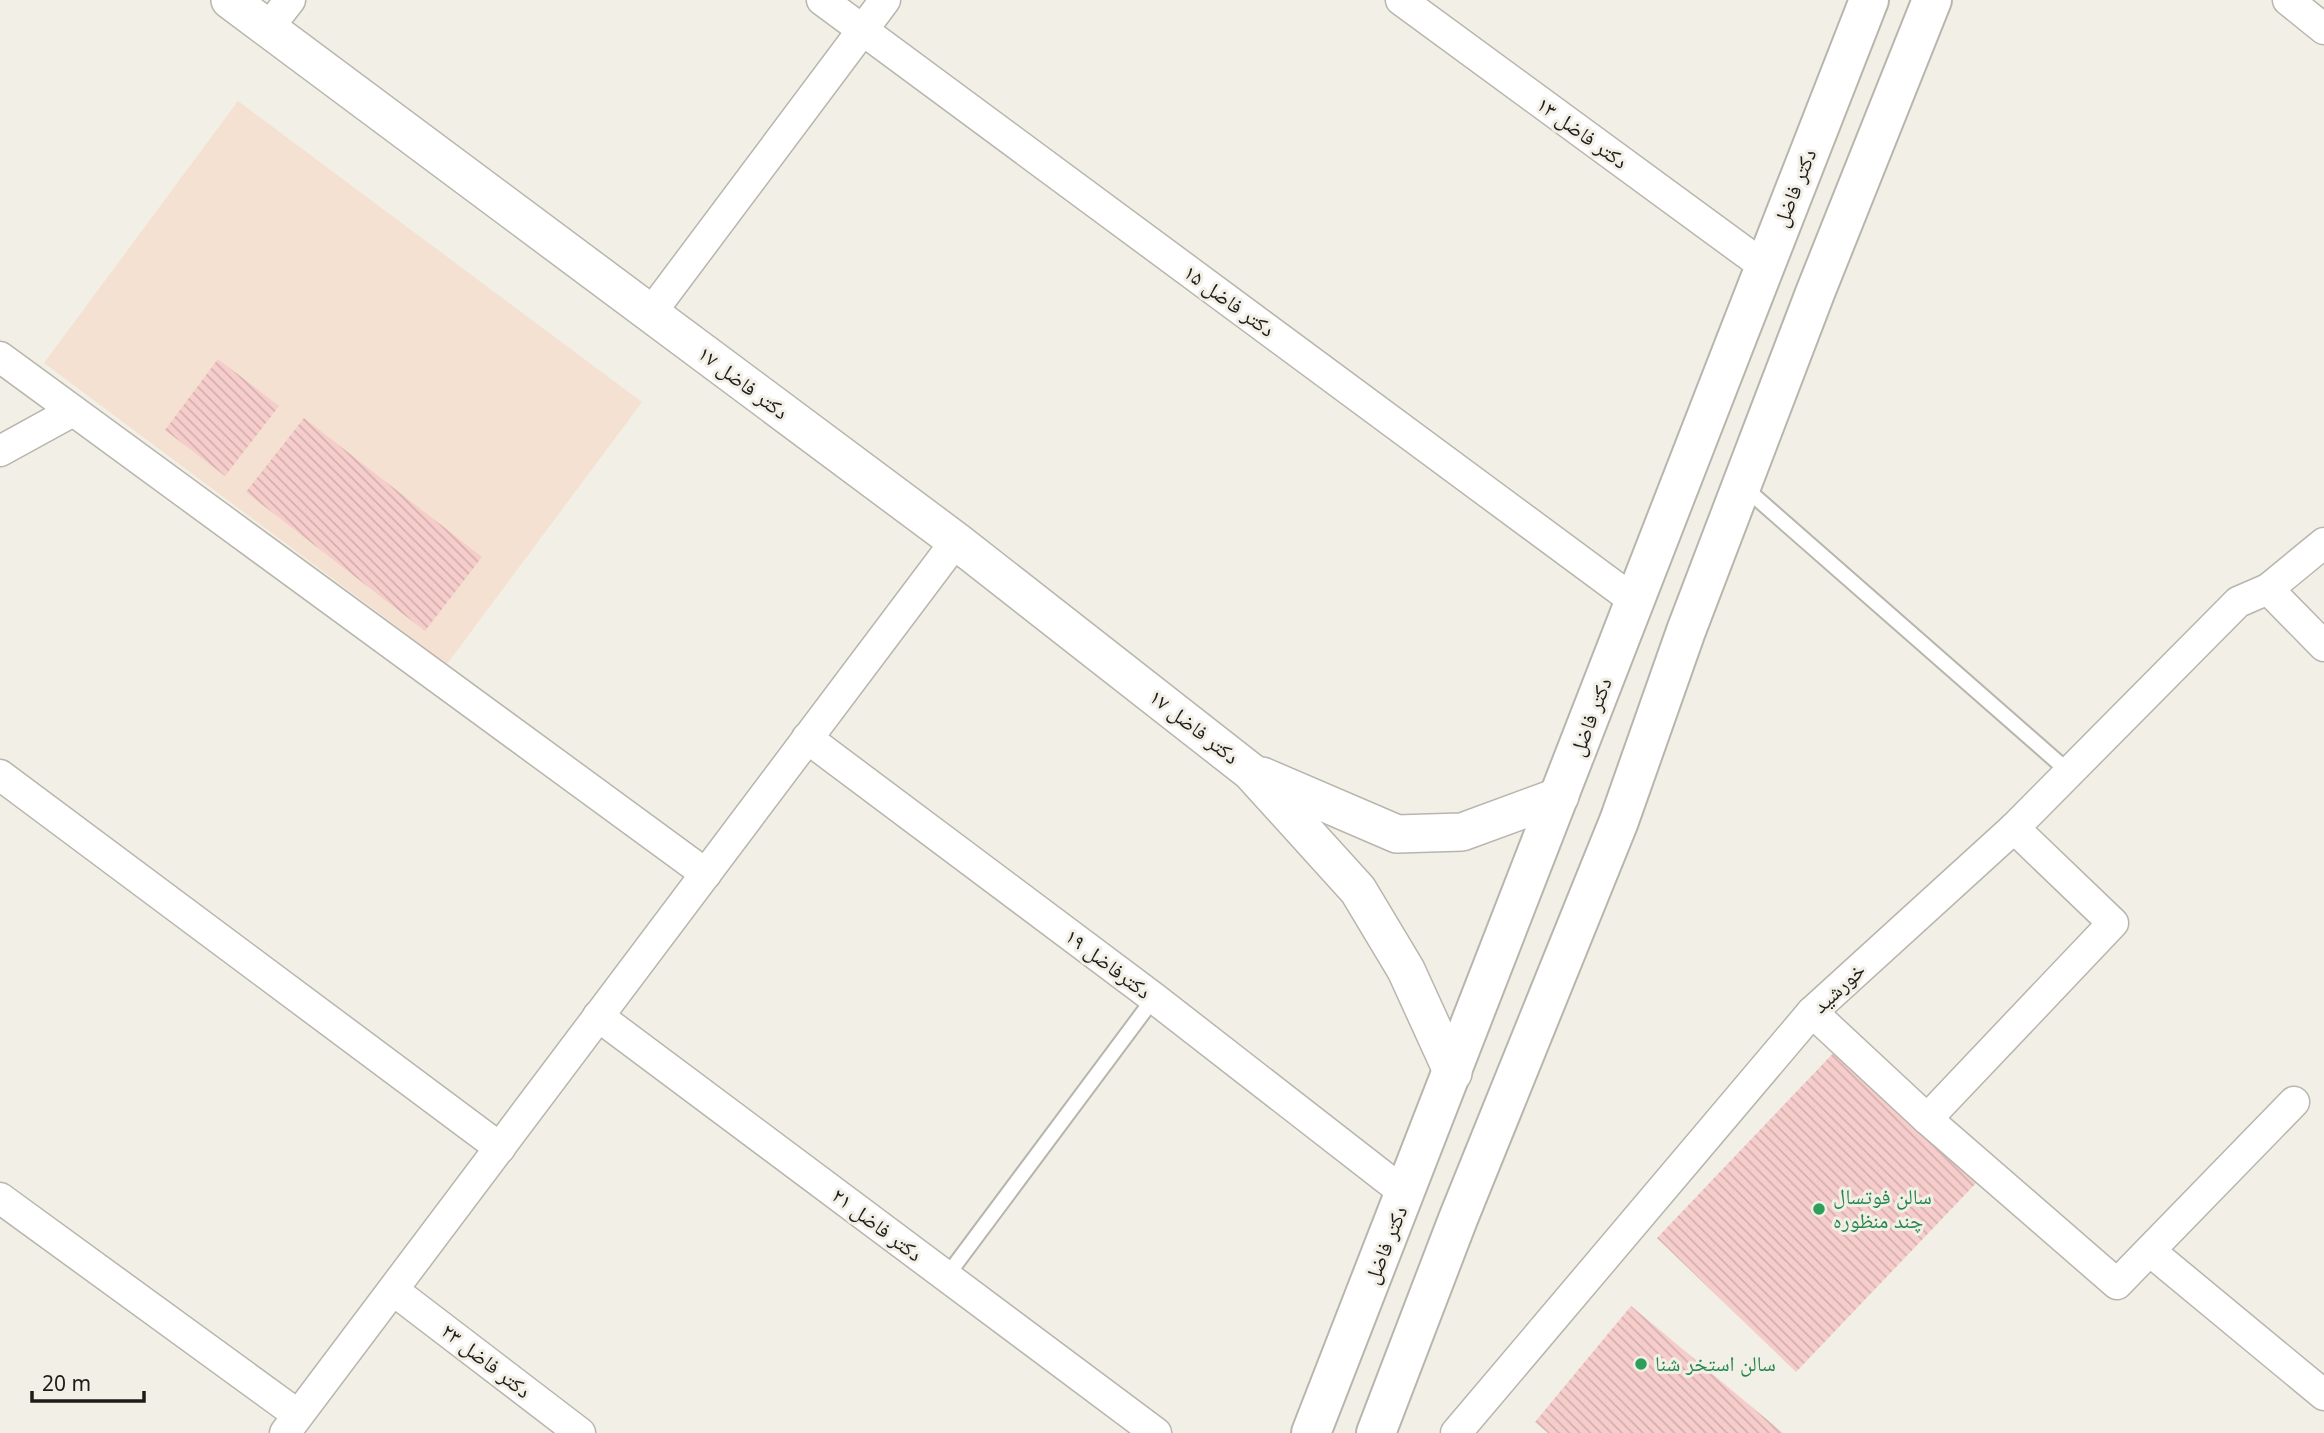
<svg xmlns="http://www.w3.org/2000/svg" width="2324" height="1433" font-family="'Noto Sans','Noto Naskh Arabic',sans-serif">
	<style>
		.education { fill: #f4e1d1 }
		.building { fill: url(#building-back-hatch) }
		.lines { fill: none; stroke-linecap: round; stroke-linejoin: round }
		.service-casing { stroke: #b8b5ad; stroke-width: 18 }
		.minor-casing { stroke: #b8b5ad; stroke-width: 33 }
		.tertiary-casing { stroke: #b8b5ad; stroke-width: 40 }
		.secondary-casing { stroke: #b8b5ad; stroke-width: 42 }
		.service { stroke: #fff; stroke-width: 14 }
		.minor { stroke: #fff; stroke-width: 30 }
		.tertiary { stroke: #fff; stroke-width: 37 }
		.secondary { stroke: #fff; stroke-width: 38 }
		.leisure-dot { fill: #2e9e5b; stroke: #f2efe6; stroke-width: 2.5 }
		.labels { text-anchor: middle; stroke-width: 6; stroke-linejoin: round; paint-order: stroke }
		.street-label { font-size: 21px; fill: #1d1c19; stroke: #f2efe6 }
		.leisure-label { font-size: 21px; fill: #27864d; stroke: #f2efe6; text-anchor: start }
	</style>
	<defs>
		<pattern id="building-back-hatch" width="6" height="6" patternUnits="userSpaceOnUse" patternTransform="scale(1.75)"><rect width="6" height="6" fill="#f6cdcb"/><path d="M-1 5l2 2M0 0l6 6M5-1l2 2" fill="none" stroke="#d2afae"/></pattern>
	</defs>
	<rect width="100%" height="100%" fill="#f2efe6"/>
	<!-- education -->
	<path class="education" d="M238 101 642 402 447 664 44 363Z"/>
	<!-- building -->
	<g class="building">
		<path d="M218 359 279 406 225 476 165 430Z"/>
		<path d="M304 418 482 557 425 631 246 492Z"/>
		<path d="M1841 1045 1980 1179 1796 1372 1657 1238Z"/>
		<path d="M1631 1306 1783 1433H1548L1535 1422Z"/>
	</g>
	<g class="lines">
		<!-- service casing -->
		<g class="service-casing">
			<g id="service">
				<path d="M1744 487 2069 772"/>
				<path d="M946 1277 1154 998"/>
			</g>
		</g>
		<!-- minor casing -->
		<g class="minor-casing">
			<g id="minor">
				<path d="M822 0 1636 602"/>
				<path d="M1401 0 1764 266"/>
				<path d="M2288 0 2324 29"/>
				<path d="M268 28 290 0"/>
				<path d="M650 314 885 0"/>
				<path d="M0 357 706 874"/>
				<path d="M0 451 73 411"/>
				<path d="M2324 543 2268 589 2324 646"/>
				<path d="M807 738 1154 998 1406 1194"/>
				<path d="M0 775 500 1148"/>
				<path d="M1812 1012 1927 1119 2117 1284 2294 1102"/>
				<path d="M598 1016 1156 1433"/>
				<path d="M1927 1119 2113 923 2014 828"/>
				<path d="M0 1198 298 1415"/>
				<path d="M2150 1251 2324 1395"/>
				<path d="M393 1290 580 1433"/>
				<path d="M285 1433 956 541"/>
				<path d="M1456 1433 1812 1012 2014 828 2238 602 2268 589"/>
			</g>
		</g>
		<!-- tertiary casing -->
		<g class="tertiary-casing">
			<g id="tertiary">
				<path d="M230 0 956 541 1251 772 1358 890 1406 970 1453 1073"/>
				<path d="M1262 776 1397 834 1462 832 1560 796"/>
			</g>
		</g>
		<!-- secondary casing -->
		<g class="secondary-casing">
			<g id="secondary">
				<path d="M1311 1433C1500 957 1681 477 1869 0"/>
				<path d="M1376 1433 1458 1219 1619 821 1686 631 1815 293 1932 0"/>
			</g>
		</g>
		<!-- service -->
		<use href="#service" class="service"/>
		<!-- minor -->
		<use href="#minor" class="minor"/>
		<!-- tertiary -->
		<use href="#tertiary" class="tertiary"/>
		<!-- secondary -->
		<use href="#secondary" class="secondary"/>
	</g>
	<!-- markers -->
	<g class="leisure-dot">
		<circle cx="1819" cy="1209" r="7"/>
		<circle cx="1641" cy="1364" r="7"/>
	</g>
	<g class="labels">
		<!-- street labels -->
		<g class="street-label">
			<text transform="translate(1582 133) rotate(36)" y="7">دکتر فاضل ۱۳</text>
			<text transform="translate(1795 188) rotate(-68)" y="7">دکتر فاضل</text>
			<text transform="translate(1229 301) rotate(36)" y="7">دکتر فاضل ۱۵</text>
			<text transform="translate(743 383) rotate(37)" y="7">دکتر فاضل ۱۷</text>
			<text transform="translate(1591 717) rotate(-69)" y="7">دکتر فاضل</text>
			<text transform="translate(1194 727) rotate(38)" y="7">دکتر فاضل ۱۷</text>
			<text transform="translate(1108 964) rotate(37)" y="7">دکترفاضل ۱۹</text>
			<text transform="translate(1839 988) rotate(-43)" y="7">خورشید</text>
			<text transform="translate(877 1225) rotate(37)" y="7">دکتر فاضل ۲۱</text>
			<text transform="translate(1386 1245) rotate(-68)" y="7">دکتر فاضل</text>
			<text transform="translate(486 1361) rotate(38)" y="7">دکتر فاضل ۲۳</text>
		</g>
		<!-- leisure labels -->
		<g class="leisure-label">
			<text x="1833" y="1204">سالن فوتسال<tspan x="1833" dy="24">چند منظوره</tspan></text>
			<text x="1655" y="1371">سالن استخر شنا</text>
		</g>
	</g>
	<!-- scale -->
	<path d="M32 1391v10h112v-10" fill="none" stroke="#1d1c19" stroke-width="3.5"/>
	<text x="42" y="1391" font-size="21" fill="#1d1c19" stroke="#f2efe6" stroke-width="5" paint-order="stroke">20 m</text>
</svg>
